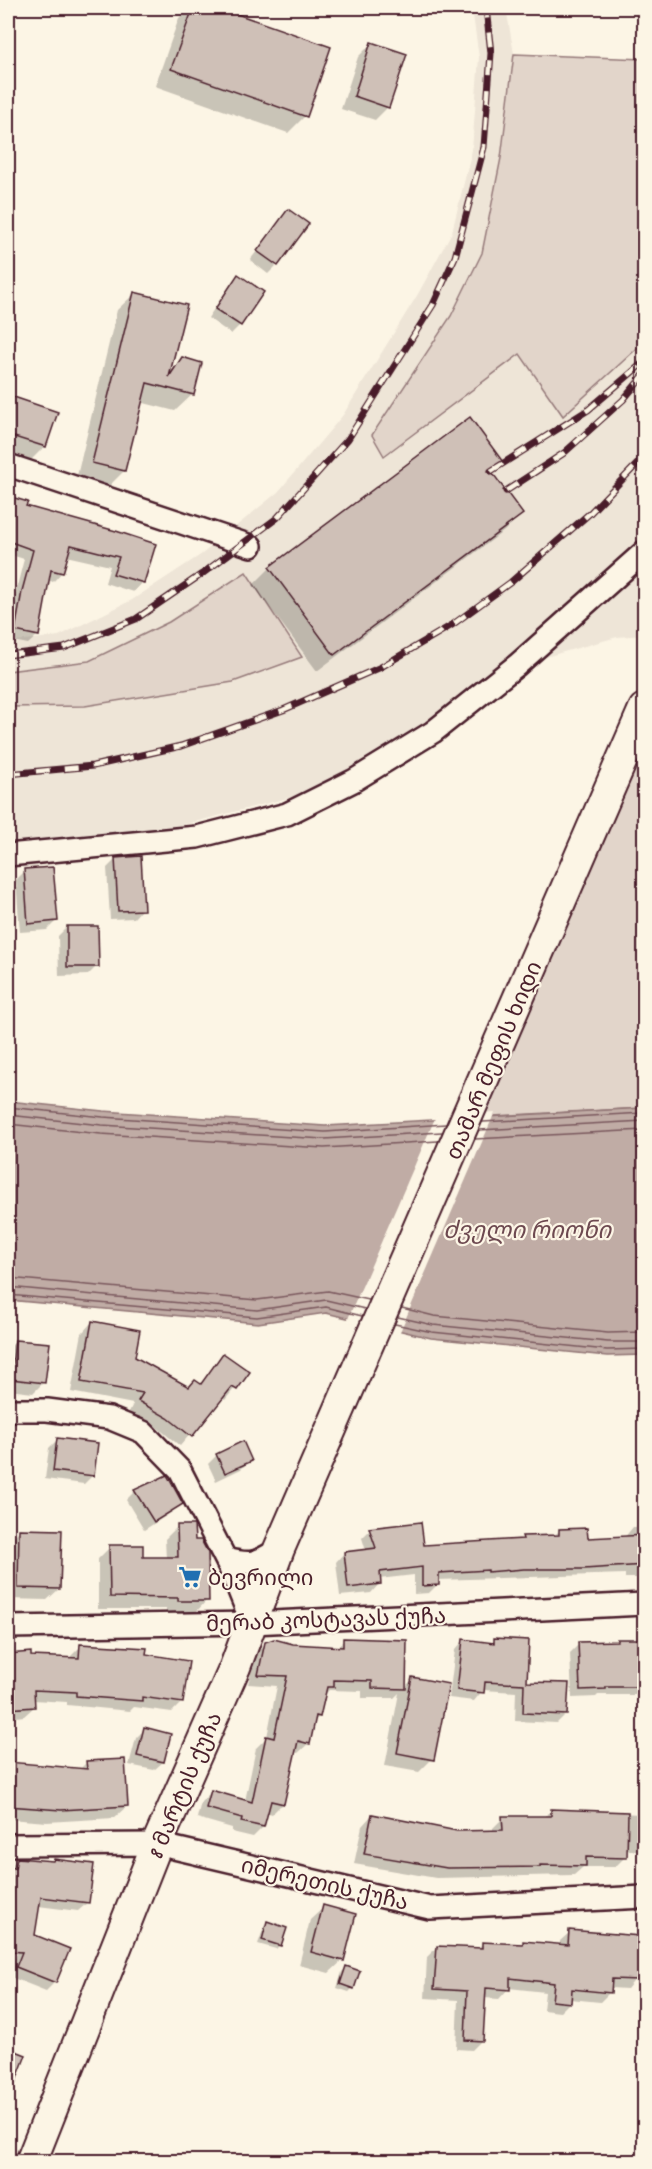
<svg xmlns="http://www.w3.org/2000/svg" width="652" height="2169" font-family="Dekko,'Noto Sans Georgian',sans-serif">
	<style>
		.built { fill: #eee5d7 }
		.green { fill: #e2d5ca; stroke: #967a7a; stroke-width: 1.5 }
		.water { fill: #c0aca5; stroke: #917474; stroke-width: 1.5 }
		.pier { fill: #fcf5e5 }
		.shadow { fill: #0003 }
		.lines { fill: none; stroke-linecap: round; stroke-linejoin: round }
		.shore { stroke: #79575c; stroke-width: 1.5 }
		.building { fill: #cfc0b7; stroke: #4a1f2b; stroke-width: 1.5 }
		.minor-casing { stroke: #4a1f2b; stroke-width: 26 }
		.highway-casing { stroke: #4a1f2b; stroke-width: 34 }
		.minor { stroke: #fcf5e5; stroke-width: 21 }
		.highway { stroke: #fcf5e5; stroke-width: 30 }
		.rail-casing { stroke: #4a1f2b; stroke-width: 7 }
		.rail { stroke: #fcf5e5; stroke-width: 4.5; stroke-dasharray: 14; stroke-linecap: butt }
		.labels { text-anchor: middle; stroke-width: 4.5; stroke-linejoin: round; paint-order: stroke }
		.street-label { font-size: 22px; fill: #4a1f2b; stroke: #fcf5e5 }
		.poi-label { font-size: 22px; fill: #4a1f2b; stroke: #fcf5e5; text-anchor: start }
		.water-label { font-size: 24px; font-style: italic; fill: #6d4950; stroke: #fcf5e5 }
	</style>
	<rect width="100%" height="100%" fill="#fcf5e5"/>
	<filter id="ink" filterUnits="userSpaceOnUse"><feTurbulence type="fractalNoise" baseFrequency=".0167" numOctaves="2"/><feDisplacementMap in="SourceGraphic" scale="12" xChannelSelector="R" yChannelSelector="G"/><feConvolveMatrix kernelMatrix="1 2 1 2 8 2 1 2 1" color-interpolation-filters="sRGB"/></filter>
	<g filter="url(#ink)">
		<!-- built -->
		<path class="built" d="M472 8H506L514 54 501 158 482 253 451 316 372 436 385 456 520 354 563 415 644 342V635L617 637 517 665 440 717 304 794 167 829 8 846V707L85 706 233 682 169 622 89 661 8 671V642L59 636 132 600 202 554 278 492 343 415 418 294 452 232 472 150 479 57Z"/>
		<!-- green -->
		<g class="green">
			<path d="M514 54 644 59V342L563 416 520 354 384 456 372 435 451 316 482 253 501 158Z"/>
			<path d="M246 572 302 657 233 682 85 706 8 707V671L89 661 169 622Z"/>
			<path d="M644 734V1108L473 1117Z"/>
		</g>
		<!-- water -->
		<path class="water" d="M8 1101 103 1111 325 1126 644 1108V1355L607 1356 431 1338 326 1313 258 1323 8 1300Z"/>
		<!-- pier -->
		<path class="pier" d="M495 1112 399 1334 347 1321 436 1116Z"/>
		<!-- shadow -->
		<g class="shadow">
			<path d="M190 8H215L329 48 305 116 288 133 155 86 179 18Z"/>
			<path d="M371 44 388 107 375 120 341 109 358 57Z"/>
			<path d="M288 211 277 265 268 274 250 260Z"/>
			<path d="M239 276 240 325 231 334 208 318 230 285Z"/>
			<path d="M135 293 168 374 182 359 193 394 175 411 140 402 124 471 107 488 76 480 117 310Z"/>
			<path d="M8 397 56 413 44 447 31 460 8 452Z"/>
			<path d="M470 419 501 462 491 472 521 514 504 531 317 671 253 585 270 568Z"/>
			<path d="M8 498 26 503 24 507 116 532 142 582 133 592 105 583 110 566 66 556 62 572 53 582 48 580 38 635 28 644 8 640 13 602 24 559 8 554Z"/>
			<path d="M116 859 142 909 134 918 110 919 107 868Z"/>
			<path d="M25 871 56 921 47 930 20 932 16 880Z"/>
			<path d="M67 927 97 966 88 975 59 976 58 936Z"/>
			<path d="M92 1322 134 1358 188 1389 199 1385 224 1355 248 1372 225 1400 221 1398 180 1446 158 1428 129 1412 133 1404 71 1392 82 1333Z"/>
			<path d="M16 1341 44 1382 33 1393 8 1390V1349Z"/>
			<path d="M58 1439 92 1476 84 1484 45 1479 49 1448Z"/>
			<path d="M8 1444H13L14 1481 8 1488Z"/>
			<path d="M217 1455 250 1460 241 1469 216 1481 208 1464Z"/>
			<path d="M167 1477 181 1503 172 1512 144 1530 126 1500 135 1491Z"/>
			<path d="M178 1526 194 1541 207 1600 195 1613H166V1609H98V1559L110 1547 142 1559H166L165 1539Z"/>
			<path d="M633 1527H644V1578H625V1574L437 1580V1585L429 1593 414 1594V1575L379 1579V1584L371 1593 340 1596 336 1562 344 1553 366 1551 362 1538 370 1530 422 1546 553 1537 560 1530 586 1540 624 1538Z"/>
			<path d="M20 1530 59 1589 47 1600 8 1599V1542Z"/>
			<path d="M344 1640 405 1687 413 1679 432 1759 419 1772 385 1766 399 1693 394 1698H362V1691L329 1690 323 1696 319 1717 313 1722 309 1743 298 1753 294 1752 283 1803 272 1814 266 1812 263 1827 253 1837 232 1832V1828L197 1818 201 1802 211 1792 245 1801 256 1748 267 1737 277 1686 248 1684 256 1653 266 1643 336 1648Z"/>
			<path d="M495 1640 526 1683 566 1714 557 1723 515 1721 516 1692 483 1690 474 1701 449 1698 455 1650 463 1641 490 1644Z"/>
			<path d="M579 1644 644 1687 636 1695H598L596 1697 572 1698 570 1653Z"/>
			<path d="M81 1646 145 1649V1656L182 1702 172 1712 134 1707 130 1711 67 1705V1702L33 1700 34 1707 24 1716 8 1718V1655L30 1654V1657L71 1659V1656Z"/>
			<path d="M145 1729 163 1762 154 1770 129 1765 136 1738Z"/>
			<path d="M87 1762 127 1806 114 1818 47 1822 8 1819V1764L79 1770Z"/>
			<path d="M551 1811 644 1814V1851L625 1850V1857L615 1867H583L574 1875 436 1878 354 1864 362 1826 372 1815 456 1832 493 1831V1828L503 1818 544 1817Z"/>
			<path d="M17 1859 87 1903 78 1911 38 1906 28 1921 8 1918V1869Z"/>
			<path d="M324 1907 343 1960 329 1973 299 1965 310 1920Z"/>
			<path d="M268 1923 280 1945 276 1949 258 1944 264 1927Z"/>
			<path d="M570 1932 642 1937 644 1933V1977H637L627 1989 610 1988V1992L600 2002 570 1999 569 2003 560 2012 543 2010 545 1992 509 1988 499 1999 484 1998 482 2040 472 2050 456 2049 458 2000 425 1998 427 1957 437 1947 477 1949 483 1943 520 1946 524 1942 560 1946V1941Z"/>
			<path d="M21 1943 55 1982 46 1991 8 1976Z"/>
			<path d="M346 1968 353 1988 349 1992 337 1988 342 1972Z"/>
			<path d="M8 2050 24 2056 14 2081 8 2088Z"/>
			<path d="M78 2154 98 2162H70Z"/>
		</g>
		<g class="lines">
			<!-- shore -->
			<g class="shore">
				<path d="M8 1107 103 1117 325 1132 446 1124"/>
				<path d="M8 1115 102 1125 324 1139 442 1132"/>
				<path d="M483 1122 644 1113"/>
				<path d="M8 1124 101 1134 324 1148 438 1141"/>
				<path d="M479 1130 644 1121"/>
				<path d="M475 1139 644 1130"/>
				<path d="M8 1278 257 1300 328 1291 369 1300"/>
				<path d="M8 1287 257 1310 326 1300 365 1309"/>
				<path d="M8 1295 257 1317 326 1307 362 1316"/>
				<path d="M402 1308 434 1316 608 1333 644 1332"/>
				<path d="M398 1317 433 1325 608 1342H644"/>
				<path d="M395 1324 432 1332 607 1350 644 1349"/>
			</g>
		</g>
		<!-- building -->
		<g class="building">
			<path d="M193 8H220L331 47 307 117 171 69Z"/>
			<path d="M371 42 407 54 389 108 354 96Z"/>
			<path d="M288 209 309 224 278 266 257 251Z"/>
			<path d="M238 274 264 292 241 326 215 309Z"/>
			<path d="M134 292 187 305 169 377 182 357 202 363 194 395 147 383 125 471 92 463Z"/>
			<path d="M8 395 58 412 46 447 8 435Z"/>
			<path d="M470 417 503 462 491 471 523 514 334 655 269 567Z"/>
			<path d="M8 496 28 502 26 506 116 531 156 544 144 583 113 574 119 557 71 545 63 573 51 570 39 636 15 631 22 591 33 550 8 541Z"/>
			<path d="M141 856 144 910 118 911 115 858Z"/>
			<path d="M53 867 58 921 28 924 24 869Z"/>
			<path d="M67 926H98L99 967H67Z"/>
			<path d="M92 1321 140 1330 135 1357 189 1387 195 1380 201 1384 223 1353 250 1372 237 1390 232 1387 192 1437 168 1418 138 1401 143 1393 81 1382Z"/>
			<path d="M15 1340 50 1343 45 1383 11 1379Z"/>
			<path d="M57 1438 98 1443 94 1476 53 1471Z"/>
			<path d="M243 1441 252 1461 225 1473 216 1454Z"/>
			<path d="M167 1475 183 1504 154 1522 134 1490Z"/>
			<path d="M421 1522 424 1545 523 1539 522 1536 559 1535V1529L587 1528 588 1538 645 1535V1565L584 1569H524L488 1572V1570L439 1573V1585L422 1586V1567L380 1572 381 1584 348 1588 344 1552 376 1548 369 1528Z"/>
			<path d="M177 1525H194L195 1540H201L208 1553 209 1601H178V1598L110 1597 109 1545H143V1557H178Z"/>
			<path d="M19 1529 62 1530 60 1589 18 1588Z"/>
			<path d="M343 1638 407 1640 406 1689 372 1688V1681L334 1680V1687H327L320 1717 316 1716 310 1744 298 1741 284 1804 271 1801 264 1827 241 1822 242 1818 206 1808 211 1790 252 1802 266 1736 274 1738 287 1676 258 1675 265 1642 274 1639 293 1644 343 1647Z"/>
			<path d="M494 1638 529 1640 527 1682 569 1683 567 1715 523 1713 524 1684 485 1682 484 1693 457 1690 463 1639 494 1643Z"/>
			<path d="M617 1639H645V1687H606V1689L580 1690 578 1642 617 1641Z"/>
			<path d="M80 1644 147 1648 146 1654 189 1661 183 1703 142 1697V1701L76 1696V1692L34 1690 35 1707 8 1709V1654L31 1652V1656L79 1658Z"/>
			<path d="M412 1677 449 1684 434 1760 397 1753Z"/>
			<path d="M144 1727 171 1734 164 1762 137 1756Z"/>
			<path d="M125 1759 128 1806 61 1810 8 1806V1762L87 1769 86 1761Z"/>
			<path d="M551 1809 628 1812 627 1858 586 1857V1866L540 1865V1867L447 1868 364 1854 372 1814 457 1831 503 1830 502 1816H551Z"/>
			<path d="M17 1858 53 1861 54 1859 94 1864 89 1903 41 1897 35 1935 70 1949 56 1983 16 1967 22 1952 8 1951V1867L15 1868Z"/>
			<path d="M323 1905 356 1914 344 1961 311 1952Z"/>
			<path d="M267 1921 287 1928 281 1946 262 1940Z"/>
			<path d="M569 1930 640 1936 638 1980 612 1979 611 1993 572 1989 571 2003 552 2001 554 1983 510 1978V1990L486 1988 483 2041 465 2040 467 1991 434 1989 437 1946 482 1948V1942L523 1944V1941L568 1945Z"/>
			<path d="M346 1966 360 1971 354 1989 340 1984Z"/>
			<path d="M8 2048 26 2055 9 2099 8 2098Z"/>
		</g>
		<g class="lines">
			<!-- minor casing -->
			<g class="minor-casing">
				<g id="minor">
					<path d="M8 465 251 546"/>
					<path d="M8 855 197 837 287 814 353 781 433 732 517 665 644 552"/>
					<path d="M8 1410H47L109 1418 143 1432 180 1470 229 1566 252 1623"/>
					<path d="M226 1559C253 1566 256 1563 279 1549"/>
					<path d="M8 1627 252 1623 644 1604"/>
					<path d="M8 1845 157 1844 430 1908 644 1897"/>
				</g>
			</g>
			<!-- highway casing -->
			<g class="highway-casing">
				<path id="highway" d="M31 2162 157 1844 235 1667 279 1549 644 709"/>
			</g>
			<!-- minor -->
			<use href="#minor" class="minor"/>
			<!-- highway -->
			<use href="#highway" class="highway"/>
			<!-- rail casing -->
			<g class="rail-casing">
				<g id="rail">
					<path d="M491 471 588 410 644 362"/>
					<path d="M506 491 564 453 623 400 644 375"/>
					<path d="M8 655 64 648 136 619 202 574 277 518 348 439 433 305 455 257 484 147 491 53 486 8"/>
					<path d="M8 774 93 766 181 746 283 710 381 667 452 625 511 582 590 513 644 457"/>
				</g>
			</g>
			<!-- rail -->
			<use href="#rail" class="rail"/>
		</g>
	</g>
	<!-- icons -->
	<defs>
		<g id="supermarket-bare" transform="scale(1.8)"><path d="M-6-5.5h2.5l.6 2H6L4.5 2H-2.5L-4.4-4H-6ZM-1.5 3.2a1.3 1.3 0 1 0 .1 0ZM3 3.2a1.3 1.3 0 1 0 .1 0Z" fill="#1f6fb2" stroke="#fcf5e5" stroke-width="2.5" paint-order="stroke"/></g>
	</defs>
	<g fill-rule="evenodd">
		<use href="#supermarket-bare" x="190" y="1577"/>
	</g>
	<g class="labels">
		<!-- street labels -->
		<g class="street-label">
			<text transform="translate(493 1060) rotate(-67)" y="8">თამარ მეფის ხიდი</text>
			<text transform="translate(326 1619) rotate(-2)" y="8">მერაბ კოსტავას ქუჩა</text>
			<text transform="translate(184 1785) rotate(-67)" y="8">8 მარტის ქუჩა</text>
			<text transform="translate(325 1883) rotate(13)" y="8">იმერეთის ქუჩა</text>
		</g>
		<!-- poi labels -->
		<g class="poi-label">
			<text x="208" y="1585">ბევრილი</text>
		</g>
		<!-- water labels -->
		<g class="water-label">
			<text x="527" y="1238">ძველი რიონი</text>
		</g>
	</g>
	<!-- margin -->
	<rect width="652" height="2169" fill="none" stroke="#fcf5e5" stroke-width="30"/>
	<rect x="15" y="15" width="622" height="2139" fill="none" stroke="#4a1f2b" stroke-width="2" filter="url(#ink)"/>
</svg>
